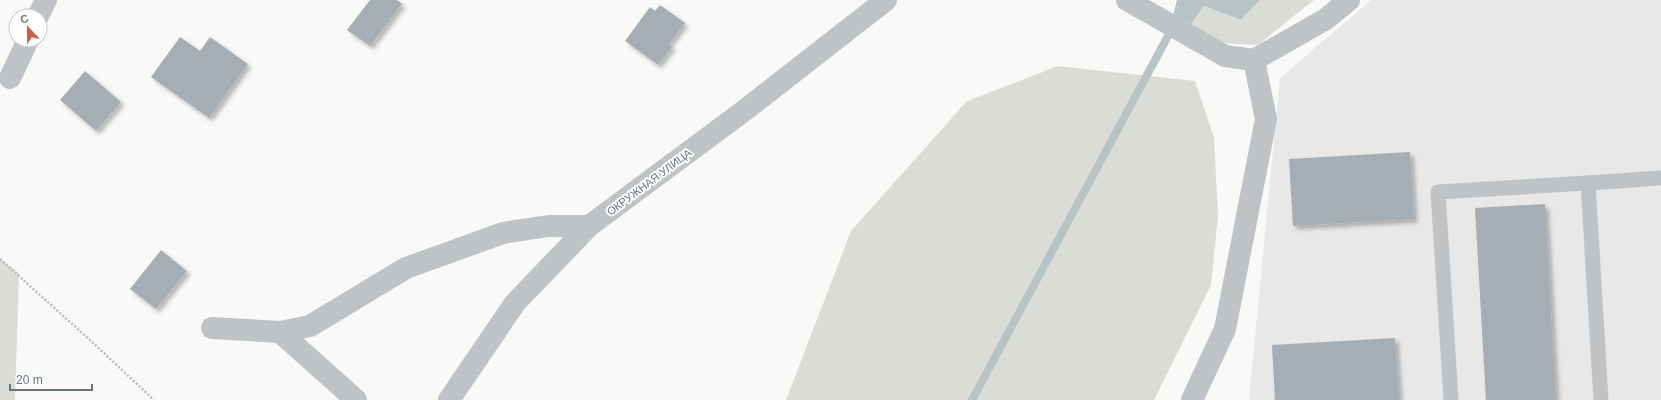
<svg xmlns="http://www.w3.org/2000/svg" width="1661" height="400" font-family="Helvetica,sans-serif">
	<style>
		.built { fill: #e7e8e7 }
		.green { fill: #daddd7 }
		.water { fill: #b8c3c6 }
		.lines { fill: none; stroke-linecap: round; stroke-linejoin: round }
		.stream { stroke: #b8c3c6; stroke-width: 8 }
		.building { fill: #a7aeb3; filter: url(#shadow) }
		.path { stroke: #b7bbbd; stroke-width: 2.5; stroke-dasharray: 2 2; stroke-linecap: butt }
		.lane { stroke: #bfc3c6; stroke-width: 15 }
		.street { stroke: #bfc3c6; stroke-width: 22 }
		.labels { text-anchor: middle; stroke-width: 4; stroke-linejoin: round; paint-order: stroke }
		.street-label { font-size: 11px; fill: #67767e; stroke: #fff }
	</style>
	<defs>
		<filter id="shadow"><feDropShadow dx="3.5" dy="3.5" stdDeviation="2" flood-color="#0004"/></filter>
	</defs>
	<rect width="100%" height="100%" fill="#f9f9f7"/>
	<!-- built -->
	<path class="built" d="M1371 0H1661V400H1249L1280 78Z"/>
	<!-- green -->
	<g class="green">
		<path d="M1260 0H1314L1258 45 1220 43 1189 27 1204 6 1241 20Z"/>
		<path d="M1058 66 1195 81 1214 138 1218 216 1211 285 1154 400H786L851 231 967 101Z"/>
		<path d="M0 259 19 273 15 400H0Z"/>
	</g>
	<!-- water -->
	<path class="water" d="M1177 0H1260L1241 20 1204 6 1189 27 1173 16Z"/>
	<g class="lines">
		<!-- stream -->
		<path class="stream" d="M972 400 1168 36"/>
	</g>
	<!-- building -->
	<g class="building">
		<path d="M370 0H397L402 4 370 46 347 30Z"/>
		<path d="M660 5 685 23 669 44 672 47 658 65 625 41 650 7 655 11Z"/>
		<path d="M180 37 200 51 210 37 248 64 209 118 151 77Z"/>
		<path d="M85 71 121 102 96 131 60 100Z"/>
		<path d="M1410 152 1414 219 1293 226 1289 159Z"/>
		<path d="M1545 204 1556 400H1486L1475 208Z"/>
		<path d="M161 250 187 271 156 309 130 289Z"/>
		<path d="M1395 338 1399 400H1275L1272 345Z"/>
	</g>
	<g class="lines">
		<!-- path -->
		<path class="path" d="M0 259 91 341 154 400"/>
		<!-- lane -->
		<g class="lane">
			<path d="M1588 183 1661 178"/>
			<path d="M1451 400 1438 192 1588 183 1601 400"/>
		</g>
		<!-- street -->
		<g class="street">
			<path d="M1127 0 1225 56 1254 60"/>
			<path d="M38 16 46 0"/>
			<path d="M1254 60 1326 19 1349 0"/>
			<path d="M10 78 28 40"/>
			<path d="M212 328 280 332 356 400"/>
			<path d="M280 332 310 326 406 268 503 233 548 226H589"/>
			<path d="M449 400 515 303 589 226 745 110 886 0"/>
			<path d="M1192 400 1225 329 1266 119 1254 60"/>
		</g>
	</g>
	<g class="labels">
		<!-- street labels -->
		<g class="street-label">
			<text transform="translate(649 182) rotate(-37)" y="4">ОКРУЖНАЯ УЛИЦА</text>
		</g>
	</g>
	<!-- north arrow -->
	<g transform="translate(28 28) rotate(338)"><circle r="19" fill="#ffffff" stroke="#c2c8cb"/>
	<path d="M0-3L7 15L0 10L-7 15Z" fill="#cd5d43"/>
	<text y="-6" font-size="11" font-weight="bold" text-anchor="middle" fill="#67767e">С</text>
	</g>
	<!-- scale -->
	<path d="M10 384v6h82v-6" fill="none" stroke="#67767e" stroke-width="2"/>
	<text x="16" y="384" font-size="12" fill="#67767e" stroke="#ffffff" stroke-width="3" paint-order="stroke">20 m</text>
</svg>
